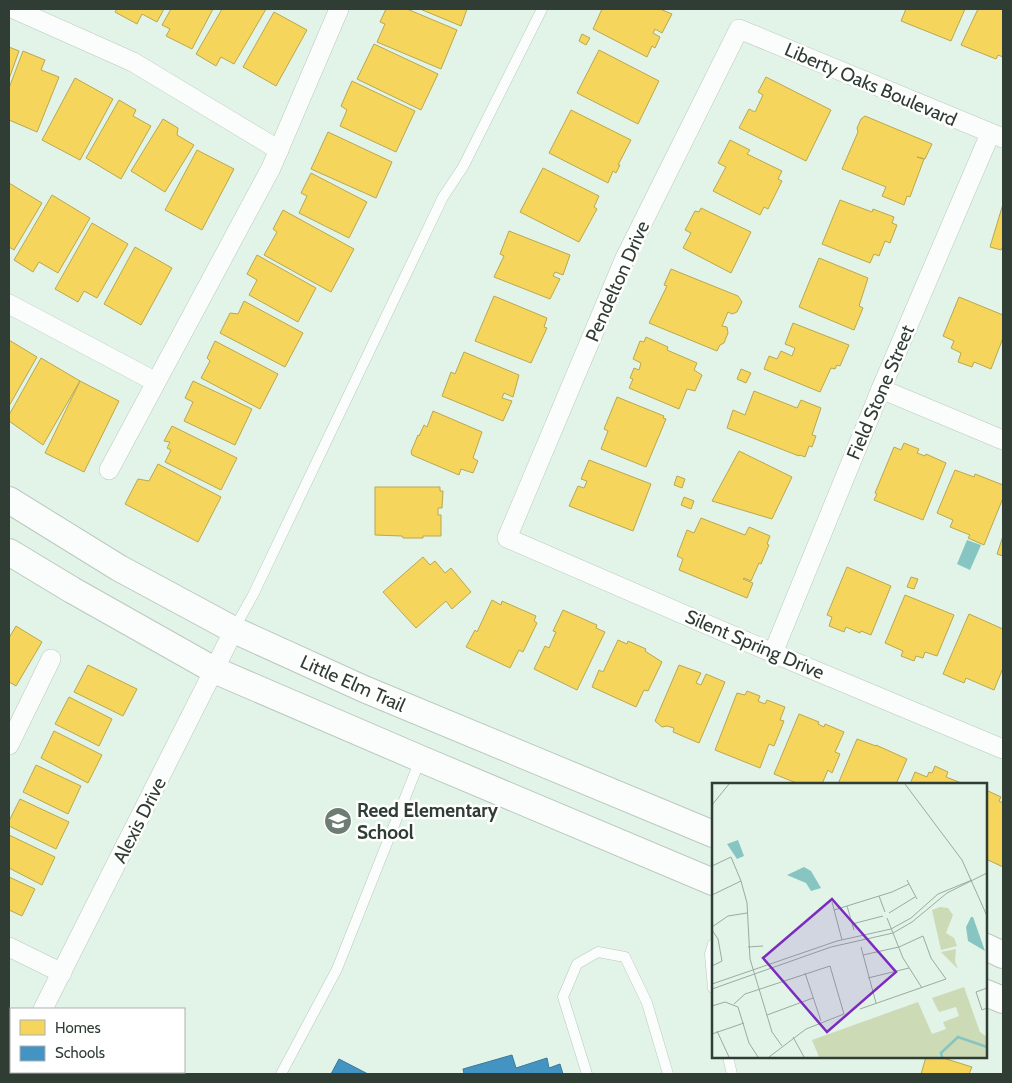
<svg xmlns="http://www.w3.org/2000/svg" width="1012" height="1083" font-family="Cabin,sans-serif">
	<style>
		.water { fill: #87c5c2 }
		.homes { fill: #f6d55c; stroke: #baa750 }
		.schools { fill: #4393c3; stroke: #3d7998 }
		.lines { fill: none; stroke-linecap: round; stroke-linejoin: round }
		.lane-casing { stroke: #bac9bf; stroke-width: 11 }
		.street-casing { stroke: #bac9bf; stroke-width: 20 }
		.secondary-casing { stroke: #bac9bf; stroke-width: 28 }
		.lane { stroke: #fafdfb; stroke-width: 10 }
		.street { stroke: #fafdfb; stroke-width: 19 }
		.secondary { stroke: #fafdfb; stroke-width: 26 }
		.labels { text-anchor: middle; stroke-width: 5; stroke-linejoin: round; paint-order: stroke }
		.street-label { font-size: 19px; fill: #2f3d34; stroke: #fff }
		.poi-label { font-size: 19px; font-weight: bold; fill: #2f3d34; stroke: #fff; text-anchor: start }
		.inset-river { fill: none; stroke: #87c5c2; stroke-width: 2.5 }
		.inset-road { fill: none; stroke: #9aab9f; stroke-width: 1 }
		.view { fill: #7b2cbf; fill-opacity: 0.15; stroke: #7b2cbf; stroke-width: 2.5 }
		.inset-edge { fill: none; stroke: #2f3d34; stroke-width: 2.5 }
	</style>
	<rect width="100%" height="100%" fill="#e1f4e7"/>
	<!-- water -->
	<path class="water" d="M967 540 981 545 970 570 957 564Z"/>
	<!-- homes -->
	<g class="homes">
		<path d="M117 9H164L157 22 142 14 137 24 115 12Z"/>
		<path d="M171 9H213L192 49 166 36 170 29 162 25Z"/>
		<path d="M222 9H266L234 64 221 57 216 66 196 54Z"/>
		<path d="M386 9H407L457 30 441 69 377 42 385 24 380 22Z"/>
		<path d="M420 9H467L461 26Z"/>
		<path d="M602 9H660L672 14 662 33 655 29 653 33 660 37 655 48 652 46 647 57 593 29Z"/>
		<path d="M906 9H965L951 41 901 21Z"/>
		<path d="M978 9H1003V57L998 55 996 59 961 45Z"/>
		<path d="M274 12 307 30 276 86 243 67Z"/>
		<path d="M582 34 590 38 586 45 579 41Z"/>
		<path d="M374 44 438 74 421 110 357 79Z"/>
		<path d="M9 47 19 51 9 79Z"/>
		<path d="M599 50 659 81 638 124 577 93Z"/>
		<path d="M23 51 45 60 41 70 59 77 37 132 9 120V88Z"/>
		<path d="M766 77 831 110 806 161 739 128 749 109 755 112 763 95 758 92Z"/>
		<path d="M75 78 113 99 80 160 42 140Z"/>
		<path d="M352 81 415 111 396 152 340 126 347 110 341 106Z"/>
		<path d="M119 100 136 110 133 116 151 126 121 179 86 158Z"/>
		<path d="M571 110 631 140 618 165H620L616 173 613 171 608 183 549 153Z"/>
		<path d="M865 116 932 144 925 159 917 157 924 159 910 197 907 196 904 205 882 196 886 187 842 169 858 132 857 128 861 119Z"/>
		<path d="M163 119 178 128 177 135 194 145 165 192 131 171Z"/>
		<path d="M328 132 392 162 376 198 311 169Z"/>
		<path d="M730 140 750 150 747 154 782 171 778 179 782 181 768 209 764 207 760 215 713 191 726 167 718 163Z"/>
		<path d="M197 150 234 169 202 230 165 210Z"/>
		<path d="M543 168 599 196 594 207 597 209 579 242 520 212Z"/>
		<path d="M311 173 367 202 349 238 299 213 307 196 301 193Z"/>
		<path d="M9 183 42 203 14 250 9 247Z"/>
		<path d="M52 195 90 218 58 273 39 262 33 272 14 260Z"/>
		<path d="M840 200 872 212 873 209 894 217 892 223 897 225 890 243 885 241 879 256 874 254 870 263 822 244Z"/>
		<path d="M1003 204V249L1002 248 1001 250 990 247Z"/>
		<path d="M701 208 751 232 731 273 683 248 691 233 685 230 695 211 699 212Z"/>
		<path d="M283 210 354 249 331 292 264 255 277 232 273 229Z"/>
		<path d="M92 223 128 244 97 298 84 291 78 302 55 289Z"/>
		<path d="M509 231 570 255 563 275 555 272 553 276 560 279 550 299 494 277 504 256 500 254Z"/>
		<path d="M135 247 172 268 141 325 104 304Z"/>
		<path d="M257 255 316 288 298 322 249 295 257 280 247 274Z"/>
		<path d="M819 258 868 278 859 306 863 308 854 330 799 307Z"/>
		<path d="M671 269 738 296 742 302 737 312 732 314 728 312 722 326 727 327 728 333 724 343 720 345 717 351 649 323 667 286 664 285Z"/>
		<path d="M494 296 547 318 544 327 547 328 531 363 475 341Z"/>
		<path d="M959 297 1003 315V338L991 369 974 362 972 367 958 362 961 353 951 348 954 341 943 336Z"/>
		<path d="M244 301 303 333 285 367 220 333 230 313 238 314Z"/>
		<path d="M793 323 849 345 840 366 837 365 835 369 831 368 820 392 764 369 769 356 777 359 781 351 792 356 795 348 785 344Z"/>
		<path d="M646 337 668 347 667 350 697 363 694 370 702 375 695 391 687 389 679 409 629 388 633 379 630 378 634 368 639 370 641 363 633 359 640 341 644 342Z"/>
		<path d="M9 340 37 357 9 406Z"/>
		<path d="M215 341 278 374 260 409 201 378 210 361 207 358Z"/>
		<path d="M464 352 519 375 513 397 504 393 502 398 512 401 503 421 442 396 451 372 455 374Z"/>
		<path d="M41 358 80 381 43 445 9 421V415Z"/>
		<path d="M741 369 751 373 746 383 737 379Z"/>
		<path d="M80 381 119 401 84 472 45 453Z"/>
		<path d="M193 381 252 409 235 445 184 421 193 402 185 398Z"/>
		<path d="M754 391 797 408 801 400 821 408 812 435 816 436 812 447 809 446 805 457 800 455 799 456 727 428 733 410 745 415Z"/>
		<path d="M617 397 664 416 663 418 666 419 646 467 601 449 608 431 604 429Z"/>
		<path d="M433 411 482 432 473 458 478 461 473 473 461 469 459 475 412 455 411 452 418 435 419 436 424 425 427 427Z"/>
		<path d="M172 426 237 458 221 490 165 462 171 450 167 448 170 442 164 441Z"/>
		<path d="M904 443 919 449 917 453 925 456 926 454 946 463 923 520 874 500 877 494 875 493 894 447 901 450Z"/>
		<path d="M739 451 792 477 772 519 712 501Z"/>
		<path d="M589 460 651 484 633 531 569 506 578 486 584 488 587 481 581 479Z"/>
		<path d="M158 464 221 497 198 542 125 504 138 479 149 481Z"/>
		<path d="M955 470 974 477 975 474 1003 485V498L984 545 968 538 970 535 950 527 953 520 937 513Z"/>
		<path d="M677 476 685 479 682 488 674 485Z"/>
		<path d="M375 487H440V491H443L442 508H438V515H441V536H423V538H403L402 536 375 535Z"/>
		<path d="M684 497 694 501 691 509 681 505Z"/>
		<path d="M701 518 745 535 749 527 770 536 767 544 769 545 761 564 759 563 751 581 744 578 743 579 753 583 747 598 679 570 683 559 677 556 687 530 694 533Z"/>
		<path d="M1003 536V556L997 554Z"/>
		<path d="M423 557 430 565 435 561 445 573 451 568 471 592 452 609 446 601 416 628 383 592Z"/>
		<path d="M847 567 891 586 871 635 861 631 860 633 846 627 844 632 829 626 832 617 827 615Z"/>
		<path d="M911 577 918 579 914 589 907 587Z"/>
		<path d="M905 595 954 615 937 656 925 652 923 658 916 656 914 661 901 656 903 651 885 643Z"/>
		<path d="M492 600 501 605 502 601 536 616 534 621 537 623 523 652 519 650 510 668 466 647 475 630 477 632Z"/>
		<path d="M563 610 597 625 596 628 605 632 577 690 534 669 545 646 549 648 556 632 553 631Z"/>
		<path d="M969 614 1003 629V668L994 690 966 678 964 683 943 674Z"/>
		<path d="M16 626 42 642 16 686 9 682V638Z"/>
		<path d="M618 640 627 644 628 641 646 649 645 651 662 662 648 691 644 690 636 707 592 687 599 670 603 672Z"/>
		<path d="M88 665 137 689 123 716 74 692Z"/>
		<path d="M679 665 701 673 696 683 701 685 706 674 725 682 699 743 673 732 674 728 667 726 662 727 655 721Z"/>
		<path d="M747 691 760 696 758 701 765 704 767 700 785 707 780 720 784 721 774 746 769 744 760 768 715 750 737 693 745 695Z"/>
		<path d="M69 697 112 719 99 746 55 724Z"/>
		<path d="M799 714 819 722 818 724 824 727 825 724 844 732 835 752 840 754 832 773 828 770 822 784H799L774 774Z"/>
		<path d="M54 731 102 755 88 783 41 758Z"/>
		<path d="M857 739 876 746V745L907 759 896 784H838Z"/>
		<path d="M36 765 81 786 68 814 23 792Z"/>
		<path d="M935 766 948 772 946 777 964 784H910L915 772 927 777 929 772 932 773Z"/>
		<path d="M986 790 1001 797 999 801 1003 803V867L986 859Z"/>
		<path d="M20 799 69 822 56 849 9 826V821Z"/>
		<path d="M9 835 55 857 42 885 9 868Z"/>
		<path d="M9 877 35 889 22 916 9 910Z"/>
		<path d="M926 1057H940L972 1067 969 1074H921Z"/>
	</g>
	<!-- schools -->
	<g class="schools">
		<path d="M512 1055 516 1068 547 1058 549 1068 560 1064 563 1074H464L463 1069Z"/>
		<path d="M339 1059 368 1074H331Z"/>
	</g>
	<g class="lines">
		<!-- lane casing -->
		<g class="lane-casing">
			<g id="lane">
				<path d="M234 629 253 595 443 197 463 167 542 9"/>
				<path d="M713 944 710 954 713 988"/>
				<path d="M728 1057 732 1074"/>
				<path d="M281 1074 337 969 420 760"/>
				<path d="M587 1074 563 997 577 964 598 952 625 957 647 1003 668 1074"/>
			</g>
		</g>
		<!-- street casing -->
		<g class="street-casing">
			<g id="street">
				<path d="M14 9 133 62 279 150"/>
				<path d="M1003 138 739 29 625 258 507 538 773 653 1003 749"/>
				<path d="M9 304 156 382"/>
				<path d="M881 389 1003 440"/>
				<path d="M109 470 271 168 339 9"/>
				<path d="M773 653 881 389 990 134"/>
				<path d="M9 745 51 659"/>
				<path d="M9 947 62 973"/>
				<path d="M43 1009 234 630"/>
			</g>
		</g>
		<!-- secondary casing -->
		<g class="secondary-casing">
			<g id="secondary">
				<path d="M9 500 119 568 234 630 364 689 713 834"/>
				<path d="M9 552 72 590 214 670 421 759 713 882"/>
				<path d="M986 947 1003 955"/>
				<path d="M986 993 1003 1000"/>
			</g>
		</g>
		<!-- lane -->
		<use href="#lane" class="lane"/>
		<!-- street -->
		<use href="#street" class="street"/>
		<!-- secondary -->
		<use href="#secondary" class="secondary"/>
	</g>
	<!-- icons -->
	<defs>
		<g id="school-disc" transform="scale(1.4375)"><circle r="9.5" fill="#6d7d73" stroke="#fff"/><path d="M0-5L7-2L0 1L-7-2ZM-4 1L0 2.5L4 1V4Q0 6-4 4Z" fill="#fff"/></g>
	</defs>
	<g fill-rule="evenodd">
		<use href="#school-disc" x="338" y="821"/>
	</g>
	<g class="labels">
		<!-- street labels -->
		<g class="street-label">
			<text transform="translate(871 84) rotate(23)" y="7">Liberty Oaks Boulevard</text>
			<text transform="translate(617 281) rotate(-66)" y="7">Pendelton Drive</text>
			<text transform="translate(880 392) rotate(-67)" y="7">Field Stone Street</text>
			<text transform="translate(755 644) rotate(23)" y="7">Silent Spring Drive</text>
			<text transform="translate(353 683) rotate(24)" y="7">Little Elm Trail</text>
			<text transform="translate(139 820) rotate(-63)" y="7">Alexis Drive</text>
		</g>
		<!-- poi labels -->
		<g class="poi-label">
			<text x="357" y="817">Reed Elementary<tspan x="357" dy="22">School</tspan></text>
		</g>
	</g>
	<!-- overview -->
	<g transform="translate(712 783)">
		<rect width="275" height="275" fill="#e1f4e7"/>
		<path d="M228 124 236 125 241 132 234 150 242 155 245 163 229 167 220 127ZM244 166 243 178 246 186 229 169ZM252 204 268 249 275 254V274H107L100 257 206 219 220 251 234 246 231 239 247 233 244 224 227 229 220 215Z" fill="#cddab6"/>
		<path d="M26 57 32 73 25 76 15 61ZM92 84 99 88 109 105 99 108 94 100 75 92ZM259 134H261L273 168 256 158 254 144Z" fill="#87c5c2"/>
		<path class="inset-river" d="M230 274 229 270 246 254 275 264"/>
		<path class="inset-road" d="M193 1 250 77 275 133M0 22 17 1M0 83 19 74 29 98 35 120 38 176 60 249 70 263M197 101 205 116M0 112 29 98M167 113 173 129M120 119 130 157M135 123 142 147M122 127 180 109 197 101 195 97M177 130 203 114M175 135 191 175 210 205M140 141 171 133M0 144 16 133 35 130M0 147 6 156 10 178 0 183M36 164 51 163M149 164 164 220M93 190 109 238M156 195 197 185M0 201 125 158 179 146 199 135 226 111 260 97M275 205 264 209 270 227 275 225M0 206 119 164 181 150 200 139 235 110 275 90M22 221 33 211 118 183 132 231 94 246 57 274M0 223 13 219 26 224 37 260 46 274M148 226 234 196 219 175 211 153 187 164 151 172M55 232 101 215M5 248 17 274M0 251 32 240M81 254 92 274"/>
		<path class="view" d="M120 116 184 189 115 249 51 175Z"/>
		<rect width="275" height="275" class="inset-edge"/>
	</g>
	<!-- border -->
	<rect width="1012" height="1083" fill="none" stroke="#2f3d34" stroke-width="20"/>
	<!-- legend -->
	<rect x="10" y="1008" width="175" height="65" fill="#ffffff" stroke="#acb1ae"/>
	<rect x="20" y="1020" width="25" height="15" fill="#f6d55c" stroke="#acb1ae"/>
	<text x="55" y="1033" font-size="15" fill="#2f3d34">Homes</text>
	<rect x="20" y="1046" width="25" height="15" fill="#4393c3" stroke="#acb1ae"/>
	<text x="55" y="1058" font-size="15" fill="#2f3d34">Schools</text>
</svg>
